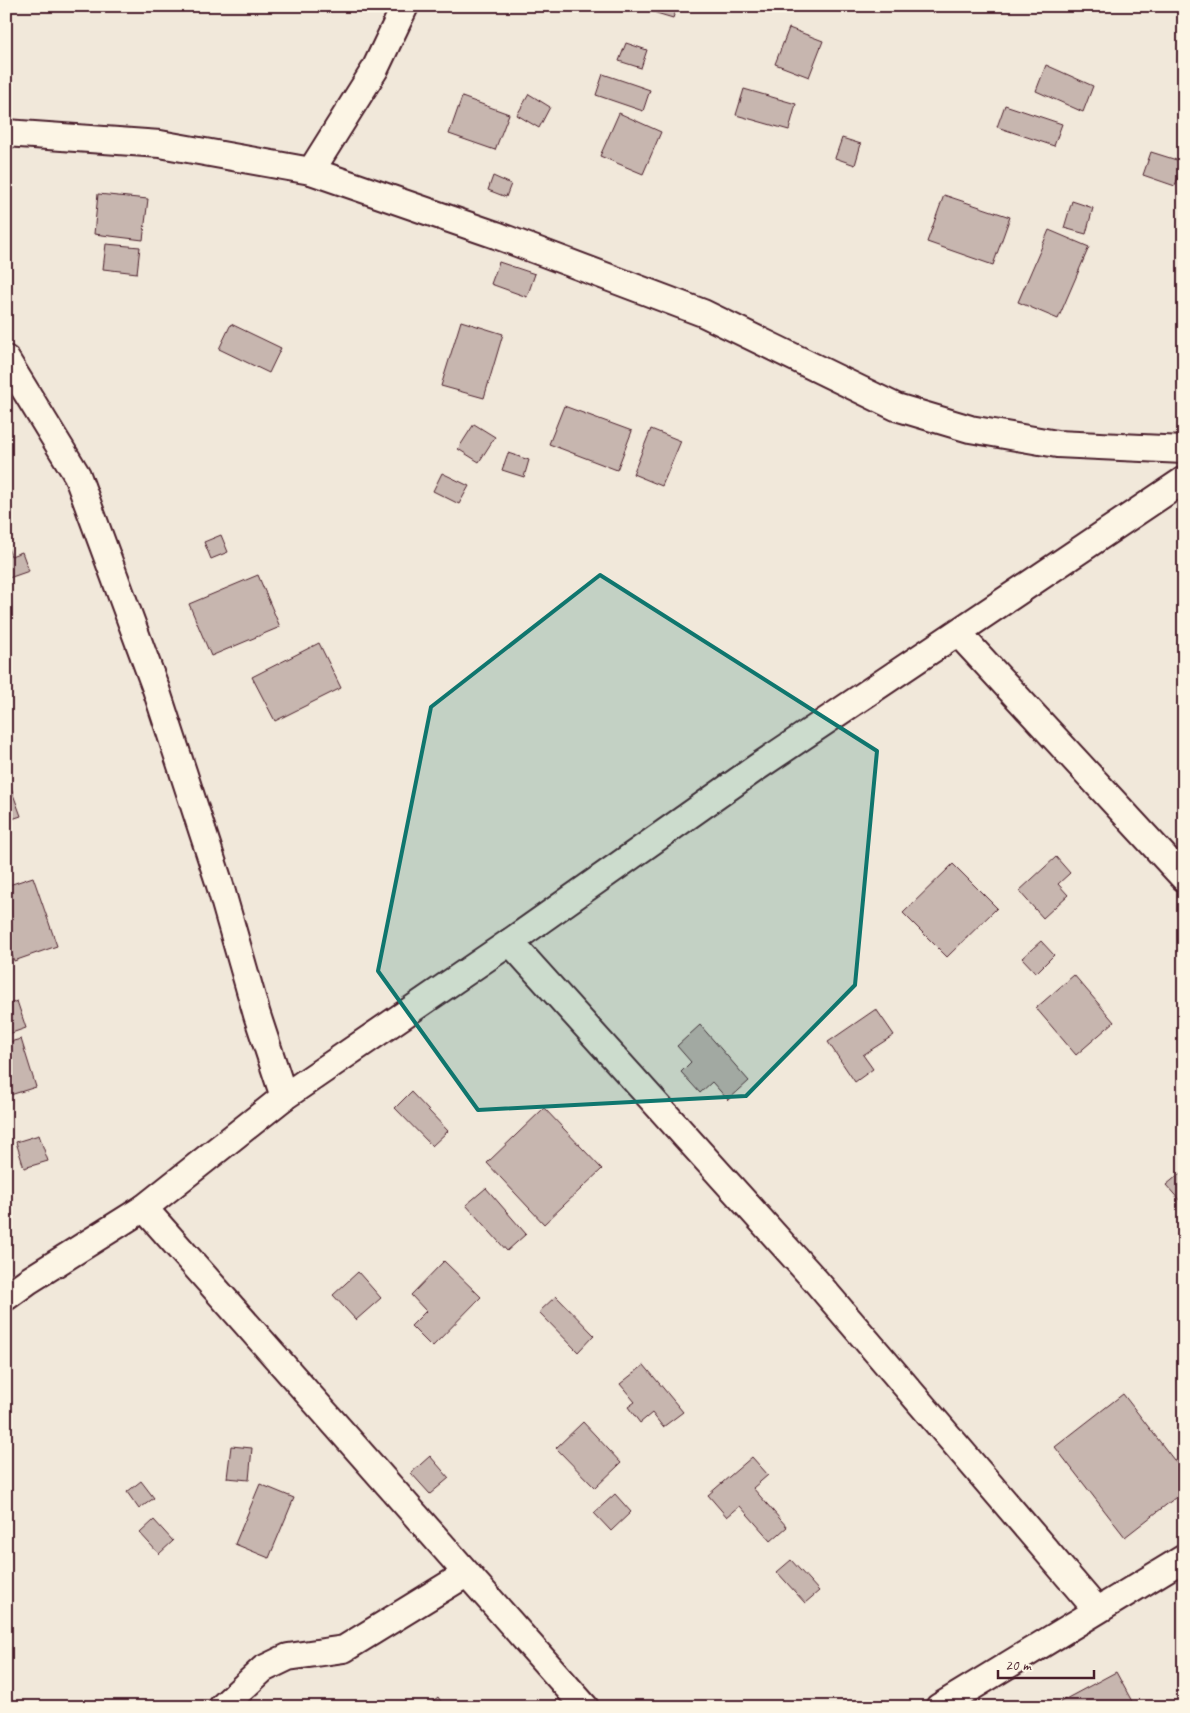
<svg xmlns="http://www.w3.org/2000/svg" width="1190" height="1713" font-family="Caveat,sans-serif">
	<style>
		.building { fill: #c7b6af; stroke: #4a1f2b }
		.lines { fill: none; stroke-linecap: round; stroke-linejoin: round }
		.street-casing { stroke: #4a1f2b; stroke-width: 30 }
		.street { stroke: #fcf5e5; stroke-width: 26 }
		.marked { fill: #0f766e; fill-opacity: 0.2; stroke: #0f766e; stroke-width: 4; stroke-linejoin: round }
	</style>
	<rect width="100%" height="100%" fill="#f1e8da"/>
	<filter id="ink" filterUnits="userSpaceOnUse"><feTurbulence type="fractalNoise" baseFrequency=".02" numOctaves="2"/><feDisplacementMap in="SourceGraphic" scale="10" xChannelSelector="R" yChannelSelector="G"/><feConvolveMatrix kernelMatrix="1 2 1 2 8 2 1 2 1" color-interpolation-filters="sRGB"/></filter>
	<g filter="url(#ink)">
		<!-- building -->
		<g class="building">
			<path d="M633 6H677L673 18Z"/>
			<path d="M789 28 823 41 809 77 775 64Z"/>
			<path d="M626 43 647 50 641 68 619 61Z"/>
			<path d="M1046 65 1093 86 1083 112 1036 91Z"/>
			<path d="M603 74 650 90 643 111 596 95Z"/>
			<path d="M744 89 796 104 789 130 736 115Z"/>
			<path d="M529 94 550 107 539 128 517 115Z"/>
			<path d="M462 97 509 114 495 150 449 134Z"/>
			<path d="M1005 105 1062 124 1054 146 997 127Z"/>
			<path d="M619 113 661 132 643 174 600 156Z"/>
			<path d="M842 138 861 144 855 165 835 158Z"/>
			<path d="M1151 152 1183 162 1175 186 1143 175Z"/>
			<path d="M493 176 511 184 506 197 488 190Z"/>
			<path d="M98 194 148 199 143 240 94 234Z"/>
			<path d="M944 195 1010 217 993 265 927 242Z"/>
			<path d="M1072 201 1093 208 1086 234 1064 228Z"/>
			<path d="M1049 230 1089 247 1058 319 1018 302Z"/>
			<path d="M106 244 140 247 137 273 103 269Z"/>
			<path d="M499 262 535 274 527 297 491 284Z"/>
			<path d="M461 321 503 334 484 398 441 386Z"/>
			<path d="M231 324 281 348 269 373 219 349Z"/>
			<path d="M564 406 632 431 617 470 549 444Z"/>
			<path d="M474 424 495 437 479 462 458 449Z"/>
			<path d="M651 429 681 441 662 486 633 474Z"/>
			<path d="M508 453 529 460 524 477 502 470Z"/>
			<path d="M442 473 469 486 459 504 433 491Z"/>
			<path d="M221 535 228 552 211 559 204 542Z"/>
			<path d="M6 542 11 556 22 552 29 571 6 579Z"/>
			<path d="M258 575 280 627 211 656 189 604Z"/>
			<path d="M319 643 341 688 275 721 252 677Z"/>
			<path d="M6 775 21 816 6 821Z"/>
			<path d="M1056 857 1070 873 1058 884 1068 895 1043 918 1019 891Z"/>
			<path d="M953 864 997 908 947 957 903 913Z"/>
			<path d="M33 877 57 946 14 961 6 938V886Z"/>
			<path d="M1041 941 1054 955 1036 973 1022 958Z"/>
			<path d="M1074 975 1114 1022 1076 1055 1036 1008Z"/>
			<path d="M17 1001 26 1028 6 1035V1005Z"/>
			<path d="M876 1009 894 1035 863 1055 873 1069 855 1082 828 1042Z"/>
			<path d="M700 1025 749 1081 728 1100 712 1082 700 1093 681 1072 691 1062 677 1046Z"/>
			<path d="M21 1039 36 1087 7 1096 6 1043Z"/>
			<path d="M411 1092 448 1131 432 1146 395 1108Z"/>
			<path d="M544 1108 602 1169 544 1224 487 1163Z"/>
			<path d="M39 1135 48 1161 24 1168 16 1142Z"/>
			<path d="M1183 1171 1184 1199 1181 1202 1166 1185Z"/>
			<path d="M486 1188 526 1234 507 1251 466 1205Z"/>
			<path d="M444 1261 481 1297 432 1347 411 1326 426 1311 411 1295Z"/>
			<path d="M358 1272 381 1298 356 1320 333 1295Z"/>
			<path d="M556 1296 594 1335 578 1352 539 1312Z"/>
			<path d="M644 1365 683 1412 663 1427 652 1413 640 1423 628 1407 635 1402 620 1384Z"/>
			<path d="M1123 1394 1184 1473V1491L1125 1537 1055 1447Z"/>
			<path d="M583 1422 621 1463 595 1488 556 1448Z"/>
			<path d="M231 1446 252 1448 249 1480 227 1478Z"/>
			<path d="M430 1456 449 1478 430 1494 411 1473Z"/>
			<path d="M752 1457 768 1475 753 1488 787 1527 771 1541 740 1506 727 1517 708 1495Z"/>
			<path d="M141 1481 154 1498 139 1509 127 1492Z"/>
			<path d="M260 1484 294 1498 269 1558 235 1544Z"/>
			<path d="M615 1494 631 1512 611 1531 594 1513Z"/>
			<path d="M154 1520 173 1541 159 1554 140 1533Z"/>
			<path d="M791 1560 819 1591 805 1603 777 1572Z"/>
			<path d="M1116 1672 1135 1707H1063L1060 1702Z"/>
			<path d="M438 1697 445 1707H425Z"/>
		</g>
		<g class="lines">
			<!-- street casing -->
			<g class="street-casing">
				<g id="street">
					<path d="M6 133 160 144 311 171 496 235 703 313 896 407 970 429 1057 444 1184 450"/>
					<path d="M311 171 375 69 405 6"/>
					<path d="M6 359 77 475 156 689 219 882 257 1015 284 1097"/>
					<path d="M958 633 1184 878"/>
					<path d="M510 942 815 1280 1097 1610"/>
					<path d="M144 1208 585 1707"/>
					<path d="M6 1297 28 1281 144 1208 284 1097 510 942 756 768 1184 480"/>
					<path d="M222 1707 263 1669 288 1657 344 1649 466 1574"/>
					<path d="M939 1707 1184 1558"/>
				</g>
			</g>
			<!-- street -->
			<use href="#street" class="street"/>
		</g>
	</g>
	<!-- marked area -->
	<path class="marked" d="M600 575 877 751 855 985 746 1096 478 1110 378 971 431 707Z"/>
	<!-- margin -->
	<rect width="1190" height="1713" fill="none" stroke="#fcf5e5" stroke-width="25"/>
	<rect x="12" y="12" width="1165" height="1688" fill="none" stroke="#4a1f2b" stroke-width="2" filter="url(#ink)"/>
	<!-- scale -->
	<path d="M998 1670v8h96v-8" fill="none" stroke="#4a1f2b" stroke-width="2.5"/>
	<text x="1005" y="1670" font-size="15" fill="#4a1f2b" stroke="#fcf5e5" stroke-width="4" paint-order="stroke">20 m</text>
</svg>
